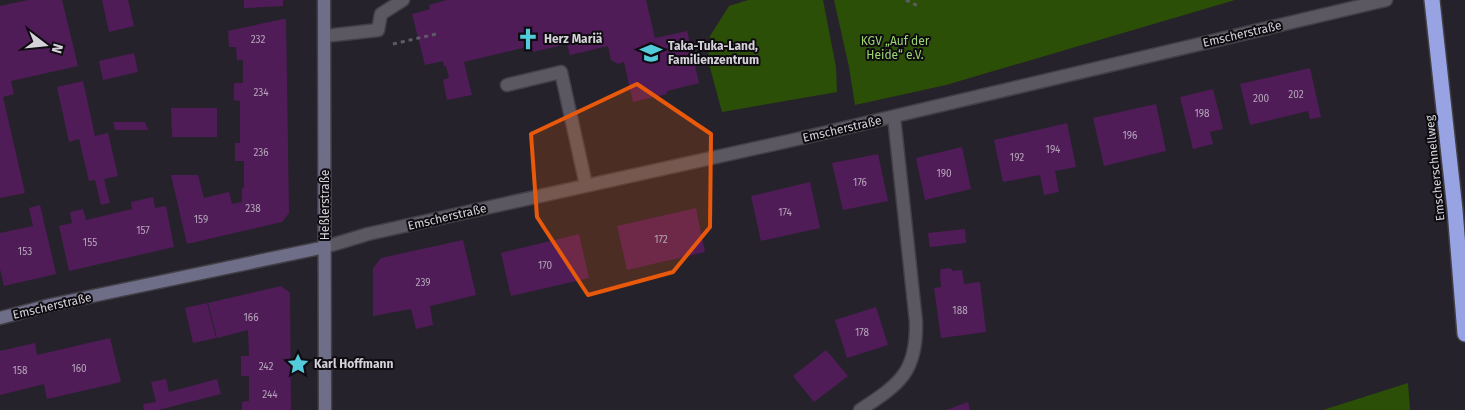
<svg xmlns="http://www.w3.org/2000/svg" width="1465" height="410" font-family="'Fira Sans',sans-serif">
	<style>
		.green { fill: #2c4f07 }
		.building { fill: #501c58 }
		.lines { fill: none; stroke-linecap: round; stroke-linejoin: round }
		.lane-casing { stroke: #423f46; stroke-width: 15 }
		.street-casing { stroke: #423f46; stroke-width: 15 }
		.secondary-casing { stroke: #423f46; stroke-width: 15 }
		.highway-casing { stroke: #423f46; stroke-width: 18 }
		.path { stroke: #5d5b63; stroke-width: 3; stroke-dasharray: 4 4; stroke-linecap: butt }
		.lane { stroke: #5c5862; stroke-width: 12 }
		.street { stroke: #5c5862; stroke-width: 12 }
		.secondary { stroke: #6e6e89; stroke-width: 12 }
		.highway { stroke: #97a3e3; stroke-width: 15 }
		.marked { fill: #e8590c; fill-opacity: 0.2; stroke: #e8590c; stroke-width: 4; stroke-linejoin: round }
		.labels { text-anchor: middle; stroke-width: 4; stroke-linejoin: round; paint-order: stroke }
		.number-label { font-size: 10px; fill: #b4a5b9 }
		.street-label { font-size: 12px; fill: #d5d3d9; stroke: #0e0c10 }
		.poi-label { font-size: 12px; font-weight: bold; fill: #d5d3d9; stroke: #0e0c10; text-anchor: start }
		.park-label { font-size: 12px; fill: #9cd571; stroke: #0e0c10 }
	</style>
	<rect width="100%" height="100%" fill="#25222b"/>
	<!-- green -->
	<g class="green">
		<path d="M748 0H823L836 67 837 92 722 112 708 60 710 36 729 6Z"/>
		<path d="M834 0H1235L946 85 855 105 849 67Z"/>
		<path d="M1408 383 1410 410H1323Z"/>
	</g>
	<!-- building -->
	<g class="building">
		<path d="M28 0H62L78 66 11 81 14 94 3 97 25 193 0 198V6Z"/>
		<path d="M102 0H128L134 26 109 32Z"/>
		<path d="M244 0H283V6L244 8Z"/>
		<path d="M447 0H646L655 38 687 31 699 83 667 91V94L633 102 624 62 618 64 611 60 608 46 570 55 567 44 533 52 531 46 464 62 472 95 447 100 443 80 449 78 446 66H444L443 61 425 65 412 14 430 9 429 5Z"/>
		<path d="M283 19H286L289 213 282 222 187 244 171 175H198L204 198 229 192 232 204 242 202V188H244V161H235V143H240V101L234 100V83H243V60H237L236 47H229L228 31Z"/>
		<path d="M134 53 138 72 103 80 99 61Z"/>
		<path d="M1310 68 1321 117 1310 119 1308 111 1250 125 1240 84Z"/>
		<path d="M83 81 95 136 108 133 118 176 104 179 110 203 101 205 95 180 89 181 79 139 69 142 57 87Z"/>
		<path d="M1213 89 1223 129 1210 132 1213 144 1193 149 1180 97Z"/>
		<path d="M1156 104 1166 151 1104 166 1093 118Z"/>
		<path d="M171 108H217V137H172Z"/>
		<path d="M113 122H145L148 130H115Z"/>
		<path d="M1067 123 1076 167 1055 171 1059 192 1044 195 1040 175 1003 182 994 140Z"/>
		<path d="M962 147 971 189 925 200 916 158Z"/>
		<path d="M878 154 888 201 843 210 832 163Z"/>
		<path d="M810 182 820 228 761 241 751 196Z"/>
		<path d="M153 197 155 208 166 206 174 247 69 271 59 226 72 223 70 212 83 209 86 220 132 209 131 202Z"/>
		<path d="M40 205 56 274 4 286 0 269V233L33 226 29 208Z"/>
		<path d="M696 208 705 252 627 270 617 226Z"/>
		<path d="M965 229 966 243 930 247 928 233Z"/>
		<path d="M579 234 589 278 511 296 501 253Z"/>
		<path d="M463 240 476 295 430 306 433 325 416 329 411 309 373 316V268L381 258Z"/>
		<path d="M950 268 953 271 962 270 964 284 980 282 986 332 941 338 934 288 941 287 940 273 941 269Z"/>
		<path d="M281 286 290 293 291 410H242V402L249 401V376H241V356H249L248 330 217 338 208 303Z"/>
		<path d="M207 303 216 338 193 343 185 308Z"/>
		<path d="M876 307 888 345 847 358 835 320Z"/>
		<path d="M110 338 121 382 47 399 44 384 0 395V351L35 343 37 355Z"/>
		<path d="M826 350 848 376 814 402 793 376Z"/>
		<path d="M166 379 169 392 217 379 221 394 158 410H144L143 404 156 402 151 382Z"/>
		<path d="M968 402 970 410H946Z"/>
	</g>
	<g class="lines">
		<!-- lane casing -->
		<g class="lane-casing">
			<g id="lane">
				<path d="M325 36 378 30 381 14 403 0"/>
				<path d="M507 85 561 72 586 185"/>
			</g>
		</g>
		<!-- street casing -->
		<g class="street-casing">
			<g id="street">
				<path d="M325 247 368 234 802 138 1386 0"/>
				<path d="M860 410C900 384 917 372 916 322L894 117"/>
			</g>
		</g>
		<!-- secondary casing -->
		<g class="secondary-casing">
			<g id="secondary">
				<path d="M324 0 325 410"/>
				<path d="M0 318 50 305 325 247"/>
			</g>
		</g>
		<!-- highway casing -->
		<g class="highway-casing">
			<path id="highway" d="M1432 0 1455 210 1465 334"/>
		</g>
		<!-- path -->
		<g class="path">
			<path d="M906 0 918 6"/>
			<path d="M393 44 436 34"/>
		</g>
		<!-- lane -->
		<use href="#lane" class="lane"/>
		<!-- street -->
		<use href="#street" class="street"/>
		<!-- secondary -->
		<use href="#secondary" class="secondary"/>
		<!-- highway -->
		<use href="#highway" class="highway"/>
	</g>
	<!-- marked area -->
	<path class="marked" d="M637 84 711 134 710 227 673 272 588 295 537 217 531 134Z"/>
	<!-- icons -->
	<defs>
		<g id="church-bare" transform="scale(1.725)"><path d="M-1.2-6h2.4v3.5h3.3v2.4h-3.3V6h-2.4V-.1h-3.3v-2.4h3.3Z" fill="#53cbdb" stroke="#0e0c10" stroke-width="2.5" paint-order="stroke"/></g>
		<g id="school-bare" transform="scale(1.725)"><path d="M0-5L7-2L0 1L-7-2ZM-4 1L0 2.5L4 1V4Q0 6-4 4Z" fill="#53cbdb" stroke="#0e0c10" stroke-width="2.5" paint-order="stroke"/></g>
		<g id="sight-bare" transform="scale(1.725)"><path d="M0-6L1.8-2.2L6-1.7L2.9 1.2L3.7 5.4L0 3.3L-3.7 5.4L-2.9 1.2L-6-1.7L-1.8-2.2Z" fill="#53cbdb" stroke="#0e0c10" stroke-width="2.5" paint-order="stroke"/></g>
	</defs>
	<g fill-rule="evenodd">
		<use href="#church-bare" x="528" y="39"/>
		<use href="#school-bare" x="651" y="53"/>
		<use href="#sight-bare" x="298" y="364"/>
	</g>
	<g class="labels">
		<!-- number labels -->
		<g class="number-label">
			<text x="258" y="43">232</text>
			<text x="261" y="96">234</text>
			<text x="1296" y="98">202</text>
			<text x="1261" y="102">200</text>
			<text x="1202" y="117">198</text>
			<text x="1130" y="139">196</text>
			<text x="1053" y="153">194</text>
			<text x="261" y="156">236</text>
			<text x="1017" y="161">192</text>
			<text x="944" y="177">190</text>
			<text x="860" y="186">176</text>
			<text x="253" y="212">238</text>
			<text x="785" y="216">174</text>
			<text x="201" y="223">159</text>
			<text x="143" y="234">157</text>
			<text x="661" y="243">172</text>
			<text x="90" y="246">155</text>
			<text x="25" y="255">153</text>
			<text x="545" y="269">170</text>
			<text x="423" y="286">239</text>
			<text x="960" y="314">188</text>
			<text x="251" y="321">166</text>
			<text x="862" y="336">178</text>
			<text x="266" y="370">242</text>
			<text x="79" y="372">160</text>
			<text x="20" y="374">158</text>
			<text x="270" y="398">244</text>
		</g>
		<!-- street labels -->
		<g class="street-label">
			<text transform="translate(1242 34) rotate(-13)" y="4">Emscherstraße</text>
			<text transform="translate(842 129) rotate(-13)" y="4">Emscherstraße</text>
			<text transform="translate(1435 168) rotate(-96)" y="4">Emscherschnellweg</text>
			<text transform="translate(325 205) rotate(-90)" y="4">Heßlerstraße</text>
			<text transform="translate(447 217) rotate(-13)" y="4">Emscherstraße</text>
			<text transform="translate(52 306) rotate(-13)" y="4">Emscherstraße</text>
		</g>
		<!-- poi labels -->
		<g class="poi-label">
			<text x="544" y="43">Herz Mariä</text>
			<text x="668" y="50">Taka-Tuka-Land,<tspan x="668" dy="14">Familienzentrum</tspan></text>
			<text x="314" y="368">Karl Hoffmann</text>
		</g>
		<!-- park labels -->
		<g class="park-label">
			<text x="895" y="45">KGV „Auf der<tspan x="895" dy="14">Heide“ e.V.</tspan></text>
		</g>
	</g>
	<!-- north arrow -->
	<g transform="translate(45 45) rotate(106)" stroke="#0e0c10" stroke-width="4" paint-order="stroke">
	<path d="M0-4L9 19L0 12L-9 19Z" fill="#d5d3d9"/>
	<text y="-8" font-size="14" font-weight="bold" text-anchor="middle" fill="#d5d3d9">N</text>
	</g>
</svg>
